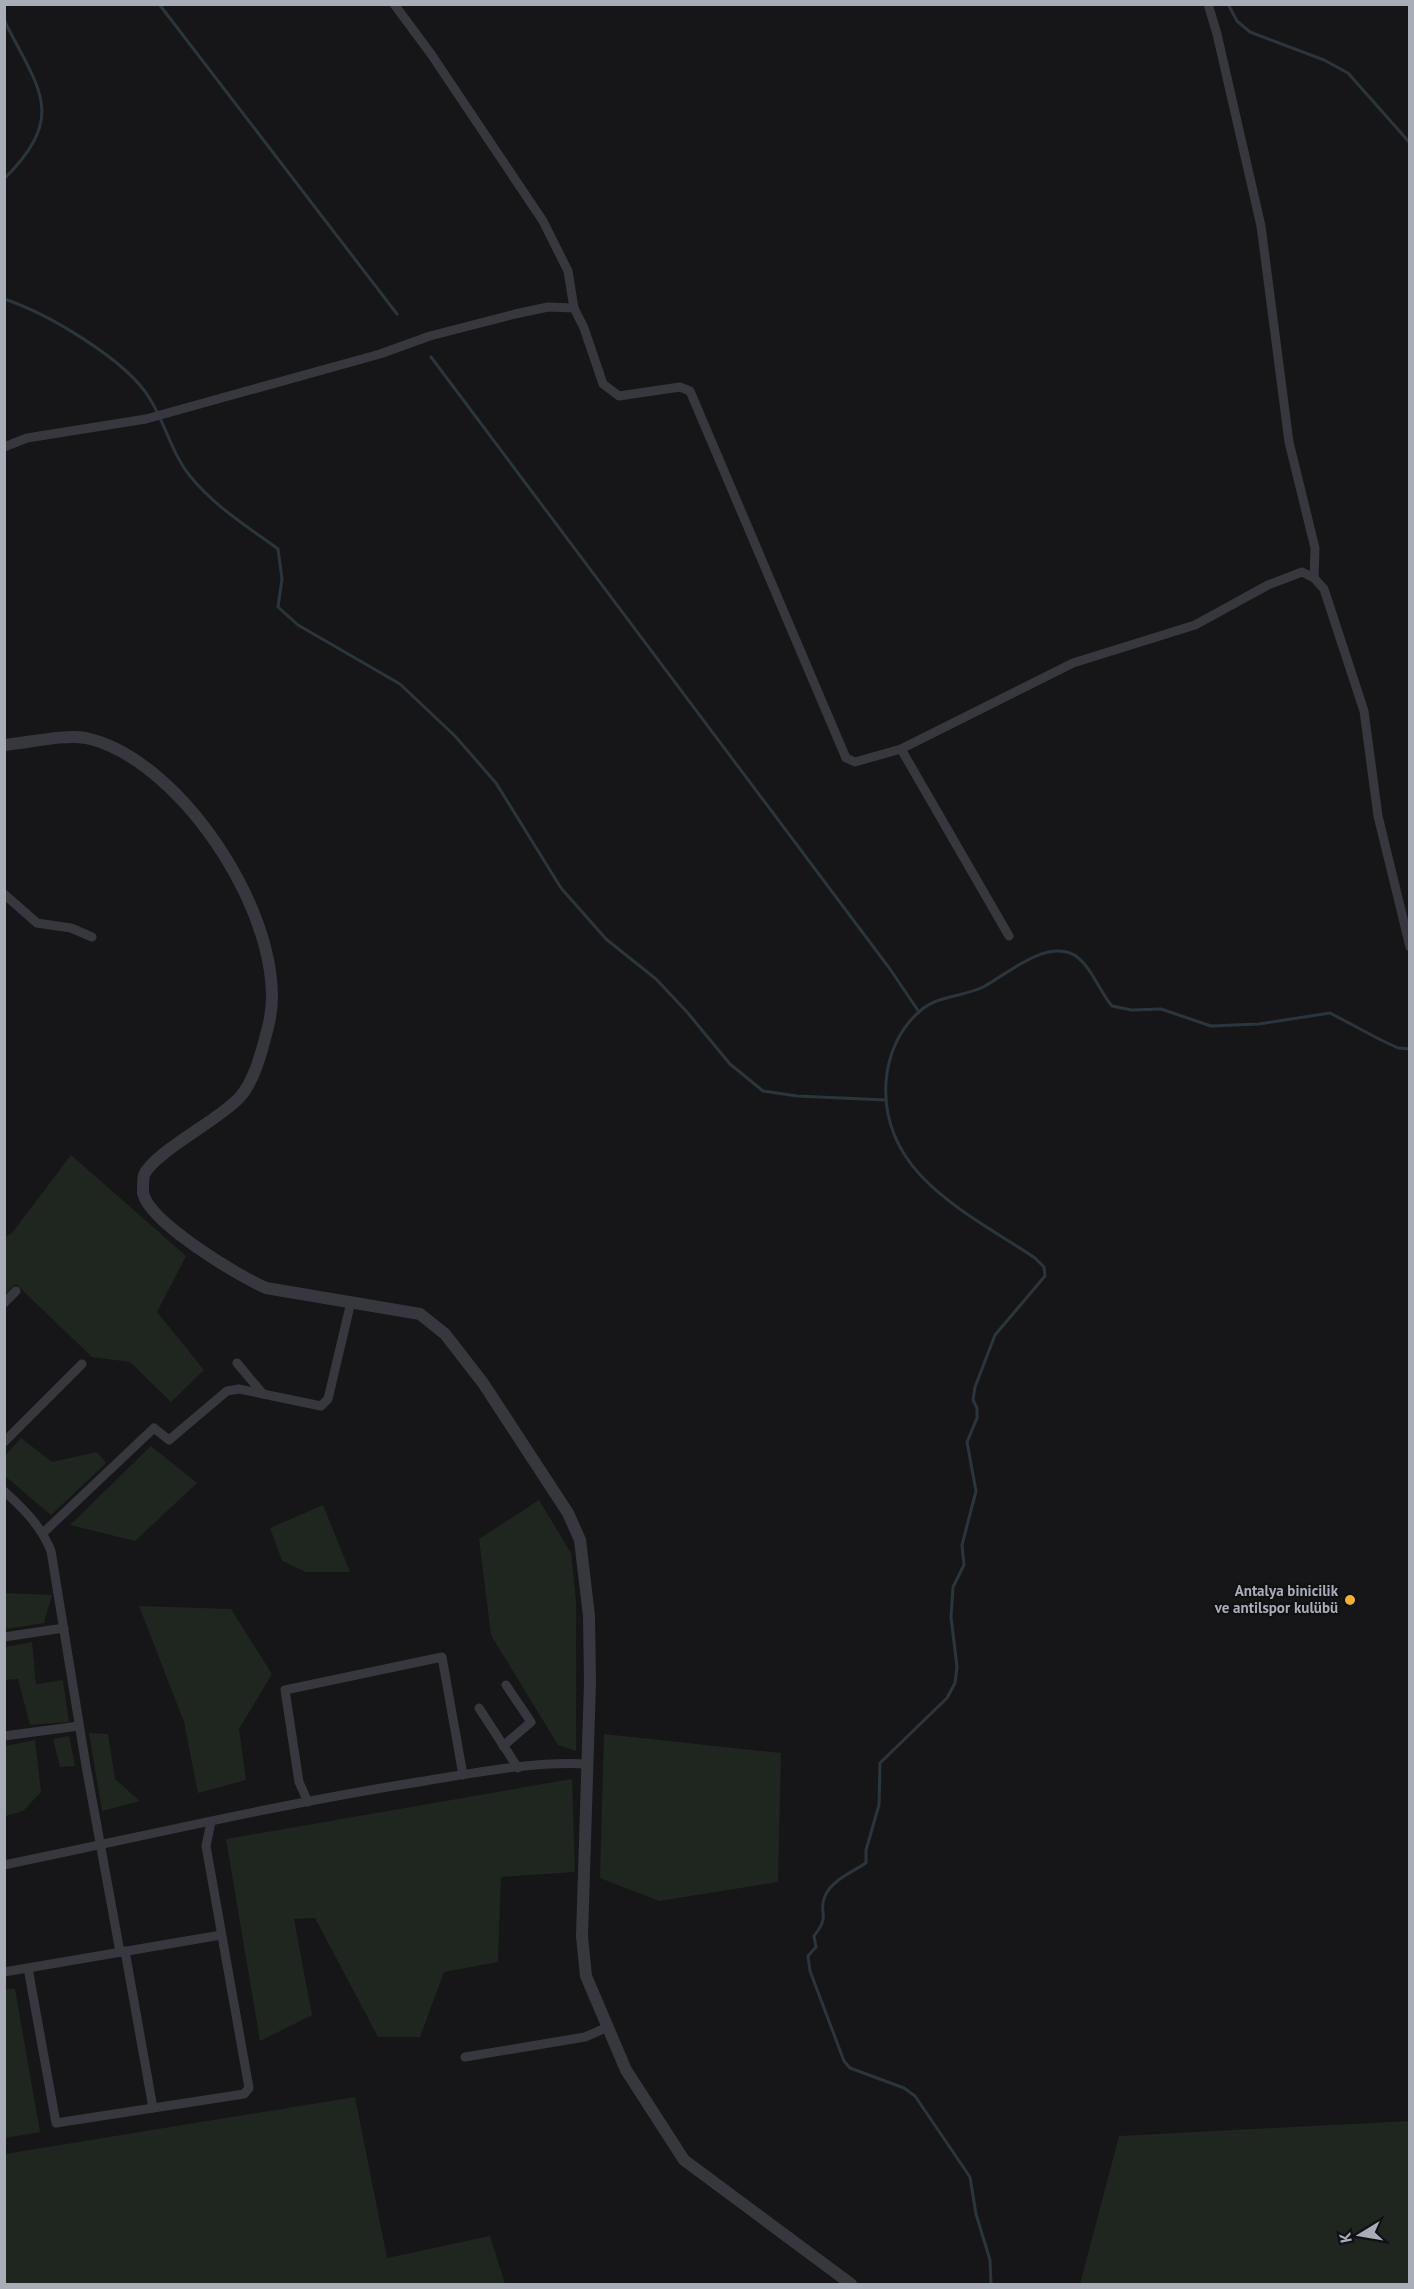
<svg xmlns="http://www.w3.org/2000/svg" width="1414" height="2289" font-family="'PT Sans',sans-serif">
	<style>
		.green { fill: #1e261f }
		.lines { fill: none; stroke-linecap: round; stroke-linejoin: round }
		.stream { stroke: #2c353c; stroke-width: 3 }
		.minor { stroke: #37383d; stroke-width: 9 }
		.tertiary { stroke: #37383d; stroke-width: 12 }
		.poi-dot { fill: #f2b134; stroke: #111113; stroke-width: 2 }
		.labels { text-anchor: middle; stroke-width: 4.5; stroke-linejoin: round; paint-order: stroke }
		.poi-label { font-size: 15px; font-weight: bold; fill: #a8adb8; stroke: #111113; text-anchor: end }
	</style>
	<rect width="100%" height="100%" fill="#161618"/>
	<!-- green -->
	<g class="green">
		<path d="M71 1155 186 1256 157 1312 204 1370 171 1402 130 1362 92 1357 16 1284 5 1294V1237L12 1233Z"/>
		<path d="M21 1438 52 1462 97 1452 106 1463 51 1515 5 1476V1456Z"/>
		<path d="M151 1446 197 1483 135 1541 70 1525Z"/>
		<path d="M539 1500 571 1553 576 1601V1751L558 1745 491 1635 479 1539Z"/>
		<path d="M323 1505 350 1572H306L282 1561 270 1528Z"/>
		<path d="M5 1593 52 1595 44 1623 5 1629Z"/>
		<path d="M139 1606 231 1609 272 1674 239 1729 246 1780 198 1793 184 1722Z"/>
		<path d="M32 1642 36 1684 63 1680 69 1722 30 1725 18 1679 5 1680V1647Z"/>
		<path d="M89 1733 108 1734 115 1779 140 1801 102 1811Z"/>
		<path d="M604 1734 781 1753 778 1882 659 1901 600 1878Z"/>
		<path d="M69 1736 75 1766 60 1767 53 1739Z"/>
		<path d="M35 1740 41 1792 23 1811 5 1816V1746Z"/>
		<path d="M572 1779 575 1872 501 1877 498 1962 444 1972 420 2037H378L315 1918 294 1919 312 2015 260 2041 226 1839Z"/>
		<path d="M4 1989H15L40 2132 5 2138Z"/>
		<path d="M355 2097 387 2258 490 2236 505 2284H5V2154Z"/>
		<path d="M1409 2121V2284H1080L1119 2136Z"/>
	</g>
	<g class="lines">
		<!-- stream -->
		<g class="stream">
			<path d="M159 4 397 314"/>
			<path d="M1228 4 1237 21 1250 32 1324 60 1348 73 1410 143"/>
			<path d="M4 20C39 90 68 115 4 179"/>
			<path d="M4 299C47 313 127 360 150 399 165 423 172 454 190 476 214 506 248 527 278 549L282 579 278 607 298 625 400 684 455 736 496 783 561 888 606 939 656 979 687 1012 730 1064 763 1091 797 1096 885 1100"/>
			<path d="M431 357 890 969 919 1012"/>
			<path d="M991 2284 990 2260 976 2214 970 2177 915 2096 904 2088 850 2068 844 2061 810 1971 808 1956 816 1947 814 1936C832 1913 817 1914 825 1896 831 1881 852 1872 866 1863V1850L879 1805 880 1763 947 1698 955 1683 957 1667 951 1617 953 1587 964 1565 962 1545 976 1491 967 1442 977 1418V1408L973 1400 975 1387 995 1335 1045 1276 1044 1267 1035 1258C970 1214 880 1175 886 1082 888 1055 899 1029 920 1011 938 995 963 997 983 987 1006 975 1041 943 1070 953 1089 960 1099 991 1112 1006L1131 1010 1161 1009 1211 1026 1259 1024 1330 1013 1379 1039 1398 1048 1410 1049"/>
		</g>
		<!-- minor -->
		<g class="minor">
			<path d="M394 4 431 54 543 221 568 271 574 308"/>
			<path d="M1208 4 1217 34 1261 226 1289 442 1315 548 1314 578"/>
			<path d="M4 447 27 438 146 419 380 354 430 336 515 314 548 307 574 308 584 328 603 384 619 396 680 387 690 391 846 758 855 762 901 749 1073 663 1195 625 1268 585 1302 572 1314 578 1324 589 1364 711 1378 816 1410 947"/>
			<path d="M901 749 1009 936"/>
			<path d="M4 894 37 923 71 928 92 937"/>
			<path d="M4 1303 16 1291"/>
			<path d="M237 1363 263 1394"/>
			<path d="M4 1442 82 1364"/>
			<path d="M4 1491C24 1509 41 1526 51 1551L86 1766 120 1952"/>
			<path d="M43 1533 154 1428 169 1440 227 1391 239 1389 321 1406 328 1399 351 1302"/>
			<path d="M4 1637 64 1628"/>
			<path d="M479 1708 518 1768"/>
			<path d="M4 1736 79 1726"/>
			<path d="M503 1746 531 1722 506 1685"/>
			<path d="M308 1802 299 1782 285 1690 442 1657 463 1775"/>
			<path d="M4 1865C140 1837 275 1805 412 1783 469 1774 530 1761 588 1764"/>
			<path d="M125 1951 153 2108"/>
			<path d="M28 1968 56 2123 244 2094 249 2088 206 1846 211 1822"/>
			<path d="M4 1972 221 1935"/>
			<path d="M465 2057 585 2037 608 2027"/>
		</g>
		<!-- tertiary -->
		<path class="tertiary" d="M4 745C28 743 64 734 86 738 184 759 294 931 268 1027 262 1050 255 1081 239 1098 219 1120 153 1153 144 1175 143 1179 143 1188 143 1193 149 1222 238 1276 266 1288L420 1314 445 1334 483 1383 568 1513 580 1540 589 1616 590 1682 582 1936 586 1976 626 2070 684 2160 851 2284"/>
	</g>
	<!-- markers -->
	<circle class="poi-dot" cx="1350" cy="1600" r="6"/>
	<g class="labels">
		<!-- poi labels -->
		<g class="poi-label">
			<text x="1338" y="1596">Antalya binicilik<tspan x="1338" dy="17">ve antilspor kulübü</tspan></text>
		</g>
	</g>
	<!-- border -->
	<rect width="1414" height="2289" fill="none" stroke="#a8adb8" stroke-width="12"/>
	<!-- north arrow -->
	<g transform="translate(1360 2235) rotate(259)" stroke="#111113" stroke-width="4.5" paint-order="stroke">
	<path d="M0-4.5L10 22L0 15L-10 22Z" fill="#a8adb8"/>
	<text y="-9" font-size="16" font-weight="bold" text-anchor="middle" fill="#a8adb8">K</text>
	</g>
</svg>
